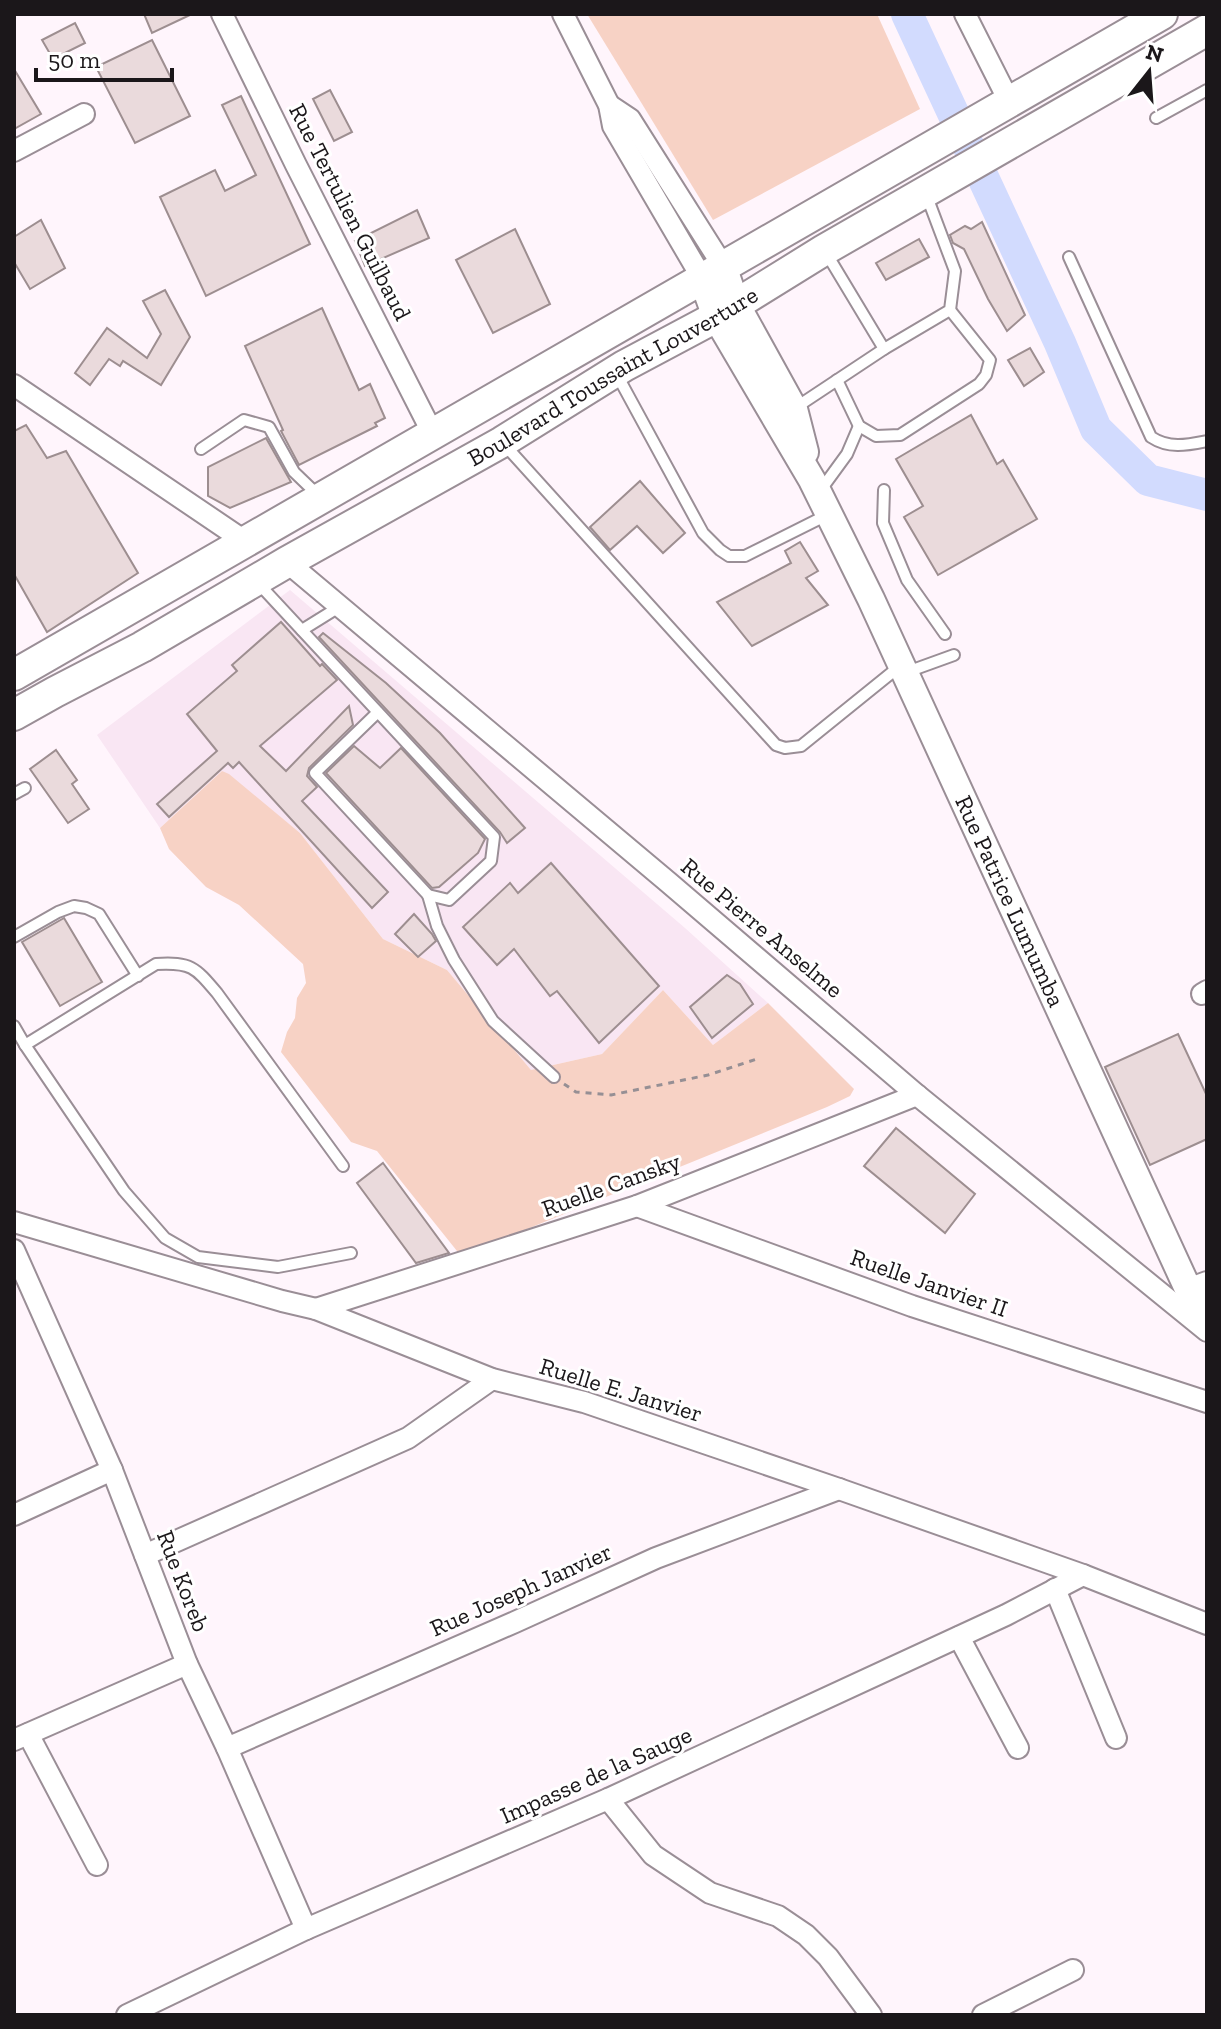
<svg xmlns="http://www.w3.org/2000/svg" width="1221" height="2029" font-family="'Zilla Slab',serif">
	<style>
		.built { fill: #f9e6f3 }
		.green { fill: #f7d2c5 }
		.lines { fill: none; stroke-linecap: round; stroke-linejoin: round }
		.river { stroke: #d2dbfe; stroke-width: 32 }
		.building { fill: #eadadc; stroke: #9d8e90; stroke-width: 2 }
		.service-casing { stroke: #9a8e96; stroke-width: 14 }
		.minor-casing { stroke: #9a8e96; stroke-width: 24 }
		.tertiary-casing { stroke: #9a8e96; stroke-width: 30 }
		.secondary-casing { stroke: #9a8e96; stroke-width: 34 }
		.path { stroke: #968f94; stroke-width: 3; stroke-dasharray: 6 6; stroke-linecap: butt }
		.service { stroke: #fff; stroke-width: 10 }
		.minor { stroke: #fff; stroke-width: 20 }
		.tertiary { stroke: #fff; stroke-width: 26 }
		.secondary { stroke: #fff; stroke-width: 30 }
		.labels { text-anchor: middle; stroke-width: 6; stroke-linejoin: round; paint-order: stroke }
		.street-label { font-size: 24px; fill: #1b171a; stroke: #fff }
	</style>
	<rect width="100%" height="100%" fill="#fff5fc"/>
	<!-- built -->
	<path class="built" d="M290 590 685 928 768 1003 713 1045 663 990 602 1054 531 1070 447 970 383 939 300 833 222 771 160 828 97 735Z"/>
	<!-- green -->
	<g class="green">
		<path d="M587 14H877L920 109 713 220Z"/>
		<path d="M222 771 229 774 300 833 383 939 447 970 531 1070 602 1054 663 990 713 1045 768 1003 854 1089 850 1096 827 1107 461 1256 377 1151 351 1142 281 1052 287 1032 295 1018 297 998 306 983 303 964 239 905 206 887 169 849 160 828Z"/>
	</g>
	<g class="lines">
		<!-- river -->
		<path class="river" d="M907 14 1060 343 1096 429 1148 480 1207 495"/>
	</g>
	<!-- building -->
	<g class="building">
		<path d="M144 14H192L152 33Z"/>
		<path d="M75 23 85 43 53 59 42 40Z"/>
		<path d="M152 40 190 116 135 143 96 67Z"/>
		<path d="M14 69 41 114 14 129Z"/>
		<path d="M330 90 352 132 334 141 313 99Z"/>
		<path d="M241 96 310 244 206 296 160 197 215 170 225 191 256 175 222 105Z"/>
		<path d="M417 210 429 238 365 266 355 241Z"/>
		<path d="M41 220 65 268 30 289 14 262V237Z"/>
		<path d="M982 222 1025 315 1007 331 988 299 964 249 953 243 950 235 965 226 971 229Z"/>
		<path d="M515 229 550 304 493 333 456 260Z"/>
		<path d="M919 239 929 257 886 280 876 263Z"/>
		<path d="M165 290 190 337 161 385 123 361 120 366 109 359 90 385 75 373 107 328 147 358 161 334 143 301Z"/>
		<path d="M322 308 359 390 370 384 385 418 375 423 377 426 299 465 281 431 283 430 245 346Z"/>
		<path d="M1030 348 1044 372 1024 386 1008 360Z"/>
		<path d="M971 415 997 464 1003 460 1037 519 938 575 904 517 923 506 896 459Z"/>
		<path d="M26 425 47 458 66 451 138 573 47 632 14 574V431Z"/>
		<path d="M266 438 291 482 230 508 208 496V467Z"/>
		<path d="M640 481 685 533 663 553 637 526 610 550 590 527Z"/>
		<path d="M800 542 818 571 806 578 828 605 752 646 717 602 791 563 785 551Z"/>
		<path d="M281 622 320 666 322 664 337 680 260 746 286 771 349 706 353 725 309 768 307 776 317 787 302 801 388 892 372 908 239 762 233 768 228 763 169 817 157 804 217 751 187 714 237 671 232 665Z"/>
		<path d="M323 633 386 683 440 733 525 828 507 843 500 832 319 637Z"/>
		<path d="M354 746 380 768 401 748 485 839 478 853 439 887 432 888 326 773Z"/>
		<path d="M56 750 77 780 72 784 89 809 68 823 30 769Z"/>
		<path d="M551 863 659 986 599 1043 557 991 550 996 514 949 497 965 463 927 510 883 518 893Z"/>
		<path d="M414 914 432 934 436 941 418 957 395 934Z"/>
		<path d="M64 918 102 982 60 1006 22 942Z"/>
		<path d="M727 975 740 984 753 1004 712 1038 690 1007Z"/>
		<path d="M1178 1034 1207 1096V1139L1150 1165 1105 1067Z"/>
		<path d="M896 1128 975 1194 945 1233 864 1166Z"/>
		<path d="M383 1163 449 1253 416 1263 357 1183Z"/>
	</g>
	<g class="lines">
		<!-- service casing -->
		<g class="service-casing">
			<g id="service">
				<path d="M1156 118 1207 90"/>
				<path d="M825 251 884 349"/>
				<path d="M1069 257 1151 437C1169 449 1187 445 1207 441"/>
				<path d="M616 373 703 533 720 550 729 556H745L827 515"/>
				<path d="M837 380 859 426 876 436 900 435 979 384 986 375 990 360 950 310"/>
				<path d="M795 408 884 349 950 310 955 271 926 194"/>
				<path d="M503 443 776 745 785 748 801 746 900 666"/>
				<path d="M201 449 244 420 269 427 294 472 320 497"/>
				<path d="M884 490 883 523 907 580 945 634"/>
				<path d="M820 491 847 454 859 426"/>
				<path d="M257 582 494 837 491 861 449 900 428 895 315 773 378 712"/>
				<path d="M302 630 339 607"/>
				<path d="M907 672 954 655"/>
				<path d="M14 794 25 788"/>
				<path d="M428 895 437 926 454 960 493 1021 554 1077"/>
				<path d="M14 937 58 912 74 906 86 908 99 914 138 976"/>
				<path d="M14 1026 25 1045 124 1191 165 1238 198 1257 278 1267 351 1253"/>
				<path d="M25 1045 156 964C191 962 195 967 217 993L343 1166"/>
			</g>
		</g>
		<!-- minor casing -->
		<g class="minor-casing">
			<g id="minor">
				<path d="M222 14 296 165 433 434"/>
				<path d="M563 14 609 105 613 126 702 278"/>
				<path d="M965 14 1009 101"/>
				<path d="M609 105 630 119 723 266"/>
				<path d="M14 151 84 114"/>
				<path d="M14 385 246 542"/>
				<path d="M287 562 668 882 917 1095 1207 1331"/>
				<path d="M1202 994 1207 991"/>
				<path d="M637 1206 912 1306 1207 1402"/>
				<path d="M14 1222 282 1301 316 1309 492 1379 584 1402 839 1489 1083 1575 1207 1624"/>
				<path d="M14 1250 112 1470 187 1664 227 1748 306 1929"/>
				<path d="M1188 1289 1207 1282"/>
				<path d="M316 1309 637 1206 917 1095"/>
				<path d="M14 1515 112 1470"/>
				<path d="M145 1555 408 1438 492 1379"/>
				<path d="M1055 1589 1116 1738"/>
				<path d="M959 1637 1018 1748"/>
				<path d="M28 1734 97 1865"/>
				<path d="M14 1740 187 1664"/>
				<path d="M227 1748 515 1622 656 1558 839 1489"/>
				<path d="M608 1799 653 1855 710 1893 778 1916 806 1935 828 1957 871 2015"/>
				<path d="M127 2015 306 1929 608 1799 1006 1615 1083 1575"/>
				<path d="M983 2015 1073 1970"/>
			</g>
		</g>
		<!-- tertiary casing -->
		<g class="tertiary-casing">
			<g id="tertiary">
				<path d="M723 266 736 304 794 409 805 452"/>
				<path id="s1" d="M702 278 716 317 812 480 871 599 1188 1289 1207 1323"/>
			</g>
		</g>
		<!-- secondary casing -->
		<g class="secondary-casing">
			<g id="secondary">
				<path d="M14 675 1162 14"/>
				<path id="s2" d="M14 715 55 692 142 647 287 562 502 442 624 366 716 317 824 250 1207 30"/>
			</g>
		</g>
		<!-- path -->
		<path class="path" d="M564 1084 576 1092 611 1095 708 1075 757 1059"/>
		<!-- service -->
		<use href="#service" class="service"/>
		<!-- minor -->
		<use href="#minor" class="minor"/>
		<!-- tertiary -->
		<use href="#tertiary" class="tertiary"/>
		<!-- secondary -->
		<use href="#secondary" class="secondary"/>
	</g>
	<g class="labels">
		<!-- street labels -->
		<g class="street-label">
			<text transform="translate(350 212) rotate(63)" y="8">Rue Tertulien Guilbaud</text>
			<text dy="8" stroke="none"><textPath href="#s2" startOffset="688">Boulevard Toussaint Louverture</textPath></text>
			<text dy="8" stroke="none"><textPath href="#s1" startOffset="696">Rue Patrice Lumumba</textPath></text>
			<text transform="translate(762 928) rotate(40)" y="8">Rue Pierre Anselme</text>
			<text transform="translate(611 1185) rotate(-20)" y="8">Ruelle Cansky</text>
			<text transform="translate(929 1283) rotate(19)" y="8">Ruelle Janvier II</text>
			<text transform="translate(621 1390) rotate(17)" y="8">Ruelle E. Janvier</text>
			<text transform="translate(183 1581) rotate(69)" y="8">Rue Koreb</text>
			<text transform="translate(521 1590) rotate(-24)" y="8">Rue Joseph Janvier</text>
			<text transform="translate(596 1775) rotate(-24)" y="8">Impasse de la Sauge</text>
		</g>
	</g>
	<!-- border -->
	<rect width="1221" height="2029" fill="none" stroke="#1b171a" stroke-width="32"/>
	<!-- north arrow -->
	<g transform="translate(1149 72) rotate(17)" stroke="#ffffff" stroke-width="6" paint-order="stroke">
	<path d="M0-6L14 30L0 20L-14 30Z" fill="#1b171a"/>
	<text y="-12" font-size="22" font-weight="bold" text-anchor="middle" fill="#1b171a">N</text>
	</g>
	<!-- scale -->
	<path d="M36 68v12h136v-12" fill="none" stroke="#1b171a" stroke-width="4"/>
	<text x="48" y="68" font-size="24" fill="#1b171a" stroke="#ffffff" stroke-width="6" paint-order="stroke">50 m</text>
</svg>
